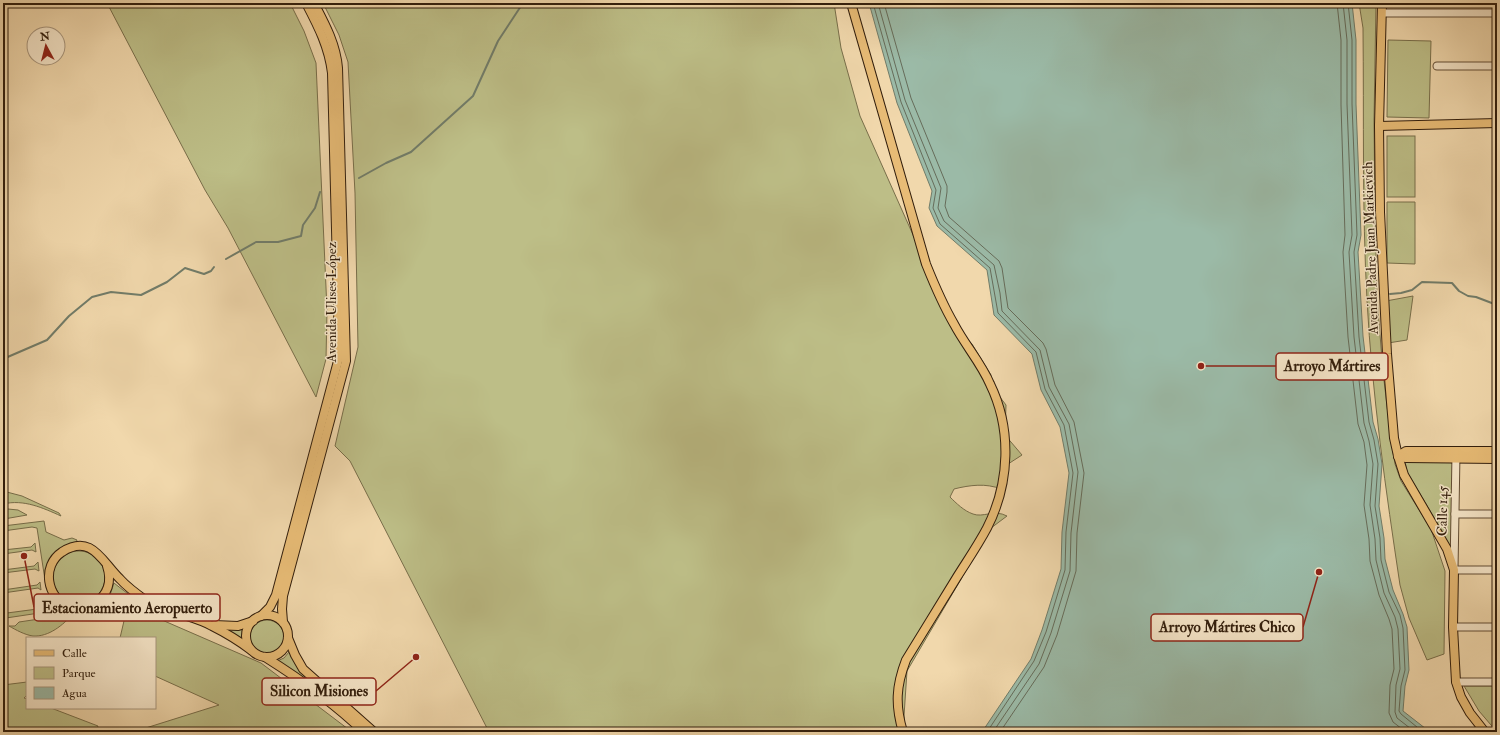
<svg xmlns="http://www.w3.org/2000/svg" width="1500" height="735" font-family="'IM FELL Double Pica',serif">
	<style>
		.green { fill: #bdbe87; stroke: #786e4a }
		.water { fill: #9bbaa7; stroke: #717c69 }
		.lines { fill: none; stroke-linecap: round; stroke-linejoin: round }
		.shore { stroke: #666c5a; stroke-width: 1 }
		.stream { stroke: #717c69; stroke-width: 2 }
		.minor-casing { stroke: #624c34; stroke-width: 9 }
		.major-casing { stroke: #321e0c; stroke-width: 10 }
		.minor { stroke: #f6e6c9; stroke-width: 7 }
		.major { stroke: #e8bc76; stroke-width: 8 }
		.labels { text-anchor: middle; stroke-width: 3; stroke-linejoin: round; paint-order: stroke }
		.street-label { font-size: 14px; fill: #321e0c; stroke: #f6e6c9 }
		.leader { fill: none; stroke: #8f2418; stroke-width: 1.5 }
		.callout-dot { fill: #8f2418; stroke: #f6e6c9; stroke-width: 1.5 }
		.callout { fill: #f6e6c9; stroke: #8f2418; stroke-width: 1.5 }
		.callout-label { font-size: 15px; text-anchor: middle; font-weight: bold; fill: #321e0c }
	</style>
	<rect width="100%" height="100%" fill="#f1d8ac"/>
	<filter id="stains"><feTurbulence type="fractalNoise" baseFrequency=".005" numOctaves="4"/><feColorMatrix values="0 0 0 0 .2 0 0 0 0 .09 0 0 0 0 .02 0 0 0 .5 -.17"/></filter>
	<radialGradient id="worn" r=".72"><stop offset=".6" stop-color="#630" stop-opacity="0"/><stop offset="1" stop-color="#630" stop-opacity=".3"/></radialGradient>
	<!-- green -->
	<g class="green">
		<path d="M107 3H290L304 31 316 63 327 310 326 359 316 397 228 228 205 190Z"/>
		<path d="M323 3H834L841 48 860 116 926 264 948 304 954 325 972 344 991 375 990 384 1006 405 1005 435 1022 455 1005 466 1001 489C986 483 970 485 954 489L950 497C956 503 964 511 973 514 983 518 994 509 1007 516L991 528 907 671 904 716 905 732H489L350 461 335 446 358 347 355 193 348 62 339 35Z"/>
		<path d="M1359 3H1376L1374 120 1375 213 1377 297 1383 372 1391 440 1395 464 1401 481 1431 529 1445 571 1444 654 1427 660 1409 618 1400 585C1386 492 1372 394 1367 300 1362 209 1364 118 1363 28Z"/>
		<path d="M1388 40 1431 41 1429 118 1387 117Z"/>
		<rect x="1387" y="136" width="28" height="61"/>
		<path d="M1387 202H1415V264L1387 263Z"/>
		<path d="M1413 296 1407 340 1388 343 1386 301Z"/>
		<path d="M1405 461 1454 462 1452 557 1442 531 1407 472Z"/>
		<path d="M3 491 22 496 59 513 61 516C43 508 24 499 3 504Z"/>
		<path d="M8 509 18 510 27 515 4 519 3 518V511Z"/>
		<path d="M44 521 46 532 64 540 72 538 77 540 75 546 59 552 47 580H45L37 528 32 527 3 531V526Z"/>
		<path d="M35 543 36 552 32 550 3 554V550L31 547Z"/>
		<circle cx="79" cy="577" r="26"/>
		<path d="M38 562 39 571 35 569 3 573V570L34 566Z"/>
		<path d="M40 582 41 590 38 588 3 593V590L37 585Z"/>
		<path d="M114 583 132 597 109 598Z"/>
		<path d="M50 594 66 609 6 618 3 616V609L7 613 45 608 51 601Z"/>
		<path d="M127 608 139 610 261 663 352 732H133L219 705 155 676V638H120Z"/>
		<path d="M73 614C63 625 49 637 33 636 25 635 16 630 9 626H15L19 622Z"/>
		<circle cx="267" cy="637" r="17"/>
		<path d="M223 629 244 630 242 634 243 640Z"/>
		<path d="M289 652 301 671 372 732H367L277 661 284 658Z"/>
		<path d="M27 682V695L24 698 27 699V708H51L98 726 96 731 98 732H3V685Z"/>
		<path d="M1464 686H1497V732L1479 711Z"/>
	</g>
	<!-- water -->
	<path class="water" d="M869 3H1352L1356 40V104L1361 235 1358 252 1363 336 1373 422 1378 439 1382 464 1379 506 1384 538 1385 559 1393 590 1403 614 1407 627 1409 670 1405 686 1403 711 1430 732 1333 731 1309 732H982L1031 659 1042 630 1061 569 1062 532 1069 473 1060 427 1041 390 1032 354 994 315 987 270 937 226 929 208 932 191 897 103Z"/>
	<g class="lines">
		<!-- shore -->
		<g class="shore">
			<path d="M873 3 901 102 936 190 933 208 940 224 990 268 998 313 1036 352 1045 389 1064 425 1073 473 1066 532 1065 570 1046 632 1034 661 987 732"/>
			<path d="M878 3 905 100 941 188 938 208 944 221 994 265 1000 293 1002 311 1040 350 1049 387 1069 424 1078 472 1071 533 1070 571 1051 633 1039 664 993 732"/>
			<path d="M884 3 911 98 947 186V192L945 206 949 217 999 261 1002 268 1008 308 1043 343 1046 349 1055 385 1074 422 1084 473 1077 533 1076 571 1057 635 1044 667 1000 732"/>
			<path d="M1337 3 1341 40V105L1345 235 1343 252 1348 337 1358 424 1364 442 1367 465 1364 505 1369 539 1370 561 1379 595 1389 619 1392 629 1394 669 1390 685 1389 713 1393 722 1406 732"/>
			<path d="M1343 3 1347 40V104L1352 235 1349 252 1354 337 1364 423 1369 441 1373 464 1370 505 1375 539 1376 560 1384 593 1395 617 1398 629 1400 669 1396 685 1395 712 1397 718 1415 732"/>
			<path d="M1348 3 1352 40V104L1357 235 1354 252 1359 337 1369 422 1374 440 1378 464 1375 506 1380 538 1381 560 1389 592 1400 615 1403 628 1405 670 1401 686 1399 711 1401 714 1423 732"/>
		</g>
		<!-- stream -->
		<g class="stream">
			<path d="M359 178 386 163 411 152 473 96 498 41 523 3"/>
			<path d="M226 259 256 242H278L301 236 303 225 315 208 320 192"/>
			<path d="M1390 294 1401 293 1412 290 1422 282 1452 283 1459 291 1468 296 1476 297 1497 305"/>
			<path d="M3 359 47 340 69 316 92 297 111 292 141 295 167 282 185 268 204 274 211 271 214 267"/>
		</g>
		<!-- minor casing -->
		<g class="minor-casing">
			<g id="minor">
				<path d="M1382 13H1497"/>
				<path d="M1437 66H1497"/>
				<path d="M1456 454 1454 570H1497"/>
				<path d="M1455 514H1497"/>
				<path d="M1453 627H1497"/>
				<path d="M1456 682H1497"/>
			</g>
		</g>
		<!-- major casing -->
		<g class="major-casing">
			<g id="major">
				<path d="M851 3 926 264C934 284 943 305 954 324 965 345 981 363 990 384 1012 429 1010 483 987 528 978 545 967 561 957 577 940 605 923 632 906 660 896 686 895 705 903 732"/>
				<path d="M1382 3 1379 126 1380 212 1387 354 1394 438 1398 456 1404 475 1447 549 1454 570 1453 627 1456 682 1461 697 1470 713 1485 732"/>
				<path d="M1379 126 1497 123"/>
				<path d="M1398 456 1406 451H1497"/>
				<path d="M1398 456 1406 458 1497 459"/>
				<path d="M148 602C138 595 128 588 120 579 102 562 92 533 62 552 41 566 47 598 68 606 83 612 101 602 116 602 126 602 137 601 146 602 155 603 164 608 172 611 185 616 200 619 212 626 226 633 239 641 251 650"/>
				<path d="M94 604C108 595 112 581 107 566"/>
				<circle cx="267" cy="636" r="21"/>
				<path d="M261 616 270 607 276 595 338 361 339 347 332 73C329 47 318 26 306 3"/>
				<path d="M283 622 282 609 283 596 346 361 338 68C336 44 325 24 314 3"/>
				<path d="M214 625 238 626 253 621"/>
				<path d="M288 638 295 655 303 669 374 732"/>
				<path d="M265 657C300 679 334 703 364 732"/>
			</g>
		</g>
		<!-- minor -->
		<use href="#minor" class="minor"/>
		<!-- major -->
		<use href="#major" class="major"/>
	</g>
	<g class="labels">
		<!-- street labels -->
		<g class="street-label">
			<text transform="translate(1370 248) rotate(-92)" y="5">Avenida Padre Juan Markievich</text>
			<text transform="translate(331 302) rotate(-90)" y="5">Avenida Ulises López</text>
			<text transform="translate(1442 511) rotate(-89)" y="5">Calle 145</text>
		</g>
	</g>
	<!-- callouts -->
	<path class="leader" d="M1201 366L1276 366M24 556L34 607M1319 572L1303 627M416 657L376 691"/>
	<g class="callout-dot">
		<circle cx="1201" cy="366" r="4"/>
		<circle cx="24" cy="556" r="4"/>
		<circle cx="1319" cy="572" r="4"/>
		<circle cx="416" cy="657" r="4"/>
	</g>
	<g class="callout">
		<rect x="1276" y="353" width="112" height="27" rx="4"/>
		<rect x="34" y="594" width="186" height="27" rx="4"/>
		<rect x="1151" y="614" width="152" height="27" rx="4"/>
		<rect x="262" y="678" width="114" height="27" rx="4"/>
	</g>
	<g class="callout-label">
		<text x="1332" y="371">Arroyo Mártires</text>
		<text x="127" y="613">Estacionamiento Aeropuerto</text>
		<text x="1227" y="632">Arroyo Mártires Chico</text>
		<text x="319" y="696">Silicon Misiones</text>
	</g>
	<!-- margin -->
	<rect width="1500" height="735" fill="none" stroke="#f1d8ac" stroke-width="16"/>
	<rect x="4" y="4" width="1492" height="727" fill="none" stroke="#321e0c" stroke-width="2"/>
	<rect x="8" y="8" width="1484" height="719" fill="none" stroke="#321e0c"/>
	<!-- legend -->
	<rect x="26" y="637" width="130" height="72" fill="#f6e6c9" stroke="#a8967d"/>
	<rect x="34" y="650" width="20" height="6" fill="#e8bc76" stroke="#a8967d"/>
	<text x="62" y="657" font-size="12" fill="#321e0c">Calle</text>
	<rect x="34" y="667" width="20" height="12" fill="#bdbe87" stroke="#a8967d"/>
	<text x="62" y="677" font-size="12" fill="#321e0c">Parque</text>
	<rect x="34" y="687" width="20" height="12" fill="#9bbaa7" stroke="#a8967d"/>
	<text x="62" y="697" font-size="12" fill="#321e0c">Agua</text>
	<!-- north arrow -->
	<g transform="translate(46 46) rotate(353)"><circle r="19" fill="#f6e6c9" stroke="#a8967d"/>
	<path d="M0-3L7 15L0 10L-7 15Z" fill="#8f2418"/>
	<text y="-6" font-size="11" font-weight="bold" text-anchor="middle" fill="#321e0c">N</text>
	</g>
	<rect width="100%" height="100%" filter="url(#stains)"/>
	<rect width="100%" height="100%" fill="url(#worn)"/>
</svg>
